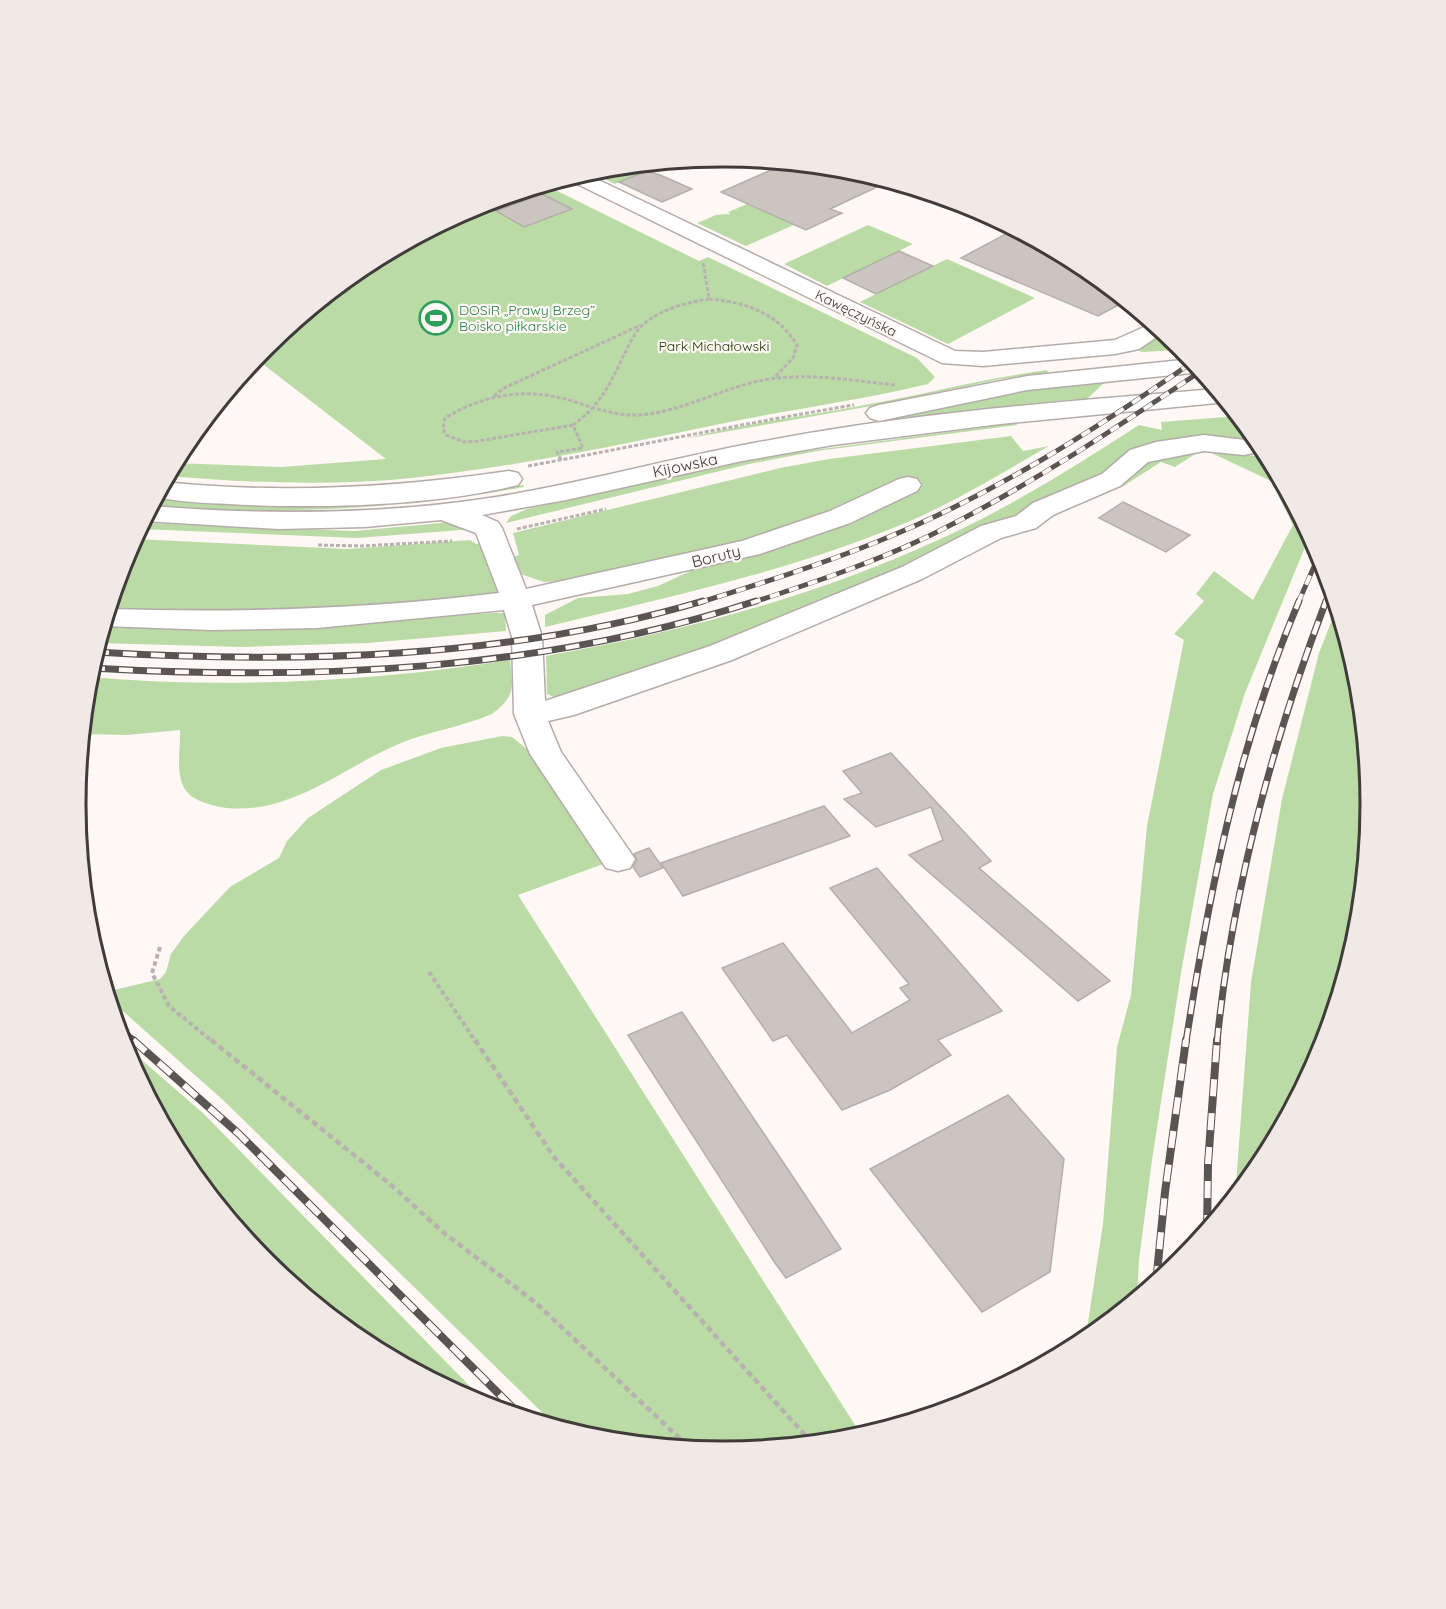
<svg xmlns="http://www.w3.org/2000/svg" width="1446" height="1609" font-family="Quicksand,sans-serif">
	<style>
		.green { fill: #badba5 }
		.building { fill: #cbc5bf; stroke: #b4afa9; stroke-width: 1.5 }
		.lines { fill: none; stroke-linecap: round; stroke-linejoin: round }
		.minor-casing { stroke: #b5aca9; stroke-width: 3 }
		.path-far3 { stroke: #b7b1af; stroke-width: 2; stroke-dasharray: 3 1.5; stroke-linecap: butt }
		.path-far2 { stroke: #b7b1af; stroke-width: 3; stroke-dasharray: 4 2; stroke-linecap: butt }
		.path-far1 { stroke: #b7b1af; stroke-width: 4; stroke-dasharray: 4.5 3; stroke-linecap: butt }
		.path { stroke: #b7b1af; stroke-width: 4.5; stroke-dasharray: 6 4; stroke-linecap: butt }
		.minor { fill: #fff; fill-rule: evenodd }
		.rail-far2-casing { stroke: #585552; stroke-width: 5 }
		.rail-far1-casing { stroke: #585552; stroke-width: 7 }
		.rail-casing { stroke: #585552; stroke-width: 8 }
		.rail-far2 { stroke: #fff8f5; stroke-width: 4; stroke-dasharray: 10; stroke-linecap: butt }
		.rail-far1 { stroke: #fff8f5; stroke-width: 4.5; stroke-dasharray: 14; stroke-linecap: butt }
		.rail { stroke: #fff8f5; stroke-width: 6; stroke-dasharray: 17; stroke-linecap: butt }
		.labels { text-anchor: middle; stroke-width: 4.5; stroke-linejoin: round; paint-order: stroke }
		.far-leisure-label { font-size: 14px; fill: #27864d; stroke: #fff8f5; text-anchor: start }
		.far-street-label { font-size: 14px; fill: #3f3c3a; stroke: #fff8f5 }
		.far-park-label { font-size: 14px; fill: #213d06; stroke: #fff8f5 }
		.street-label { font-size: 16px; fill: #3f3c3a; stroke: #fff8f5 }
		.rim { fill: none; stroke: #3f3c3a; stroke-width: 3 }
	</style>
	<rect width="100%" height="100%" fill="#fff8f5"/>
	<!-- green -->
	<g class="green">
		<path d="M669 162 615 184 589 171 597 169Z"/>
		<path d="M545 185 699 261 708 257 917 358 935 377 928 384C857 401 786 410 715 425 614 446 514 467 412 478 330 486 249 483 168 476L174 463 281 467 386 459 255 358 265 346 363 266 451 219Z"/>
		<path d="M767 196 823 212 746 246 697 223 716 215 730 214 728 212Z"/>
		<path d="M868 225 913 244 827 286 784 264Z"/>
		<path d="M947 259 1035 298 948 344 860 302Z"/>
		<path d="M1162 333 1177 343 1178 350 1142 352 1136 349Z"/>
		<path d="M1047 370 1048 373 1001 379 877 405 684 439C745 423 808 416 870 404 929 393 987 378 1047 370Z"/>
		<path d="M1107 380 1086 400 859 425 1005 394Z"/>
		<path d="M1238 416 1258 440H1201L1108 478 789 619 561 700 547 694 546 656C681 632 814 597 938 540 1009 508 1074 467 1139 425L1162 430 1161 422Z"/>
		<path d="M1016 423 1017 425 817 451 749 464 506 523 511 516 527 509 754 458Z"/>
		<path d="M1011 436 1023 451 1049 446C995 477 942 510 883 532 774 575 659 599 545 627V615L578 598 628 594 658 586 697 568 846 521 922 482 910 477 863 500 761 538 560 581 544 582 520 574 512 557 519 555 513 533 780 468 829 459Z"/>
		<path d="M1186 447 1256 456 1266 453 1310 535 1245 693 1213 794 1181 973 1152 1160 1139 1260 1137 1299 1085 1342 1103 1224 1117 1047 1131 995 1147 826 1184 640 1174 634 1204 601 1196 594 1214 571 1253 600 1293 525 1271 481 1203 449 1175 467 1161 462 1122 487 1119 484 1140 461Z"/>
		<path d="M523 485 524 487C400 509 276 516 151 506L156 498 197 502 489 490Z"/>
		<path d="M451 522 474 529 357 538 139 529 142 523 355 531Z"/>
		<path d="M134 539 347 549 470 540 476 544 483 543 500 593 357 612 107 613 124 556Z"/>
		<path d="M1337 607 1359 678 1371 805 1358 931 1322 1053 1262 1165 1235 1198 1251 982 1282 799 1319 653Z"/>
		<path d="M492 613H505L506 631 368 643 242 647 98 643 104 624 307 627Z"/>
		<path d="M510 660C513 689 516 695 492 714 462 727 430 731 401 743 341 768 288 818 220 807 210 805 193 800 187 792 174 776 181 749 180 730L127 735 82 734 88 677C229 689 370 682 510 660Z"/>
		<path d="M502 736 512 737 528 750 606 863 518 895 862 1436 849 1440 723 1452 596 1440 559 1429 223 1100 108 998 106 992 160 979 166 972 171 954 184 936 230 887 279 858 287 841 308 818 381 770 441 748Z"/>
		<path d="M121 1042 204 1114 491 1408 475 1403 363 1343 265 1262 184 1164Z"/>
	</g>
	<!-- building -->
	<g class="building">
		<path d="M787 163 850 169 890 181 830 209 842 213 806 230 721 192Z"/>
		<path d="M647 171 660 175 692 189 662 202 619 182Z"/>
		<path d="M542 194 572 209 524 227 496 211Z"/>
		<path d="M1015 229 1083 266 1126 301 1098 316 961 258Z"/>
		<path d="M899 251 933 266 876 294 843 278Z"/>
		<path d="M1123 502 1190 535 1166 552 1099 518Z"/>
		<path d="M891 753 991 861 979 868 1110 981 1078 1001 909 855 943 840 931 807 876 827 844 799 862 793 843 771Z"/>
		<path d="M824 806 850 836 683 896 661 863Z"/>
		<path d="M649 848 663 868 640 877 633 867 637 860 634 854Z"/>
		<path d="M877 868 1002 1011 938 1040 951 1055 890 1090 842 1110 787 1035 773 1041 722 968 783 943 852 1033 910 1000 900 988 909 984 830 888Z"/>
		<path d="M682 1012 783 1162 841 1249 786 1278 775 1263 628 1035Z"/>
		<path d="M1008 1095 1064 1159 1050 1272 982 1312 870 1169Z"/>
	</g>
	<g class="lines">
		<!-- minor casing -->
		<g class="minor-casing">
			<g id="minor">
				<path d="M584 173 955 351 983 352 1115 340 1153 323 1164 332 1139 349 1115 354 983 366 942 363 565 178Z"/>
				<path d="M1192 359 1202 372 1027 390 879 421 870 418 866 413 870 408 879 405 1027 376Z"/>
				<path d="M1216 389 1227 402 1000 424 833 445 742 461 566 500 482 515 498 522 502 528 526 589 742 541 830 511 899 479 908 477 917 479 921 485 917 491 850 523 760 554 532 605 542 637 545 701 710 646 902 567 981 526 1016 516 1033 503 1102 474 1130 450 1156 442 1204 435 1253 441 1257 447 1253 453 1244 455 1204 451 1148 462 1120 486 1053 515 1036 528 1001 538 922 579 732 660 574 715 548 721 561 752 635 859 630 868 618 871 606 868 530 754 514 714 512 637 504 610 317 628 212 630 103 626 108 609C242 613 367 609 499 593L476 533 441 520 365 527 278 529 143 521 151 506C266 515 382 515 496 497 590 482 682 455 776 439 921 412 1069 401 1216 389Z"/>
				<path d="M509 471 518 473 522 479 518 485C433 506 317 509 229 504 205 503 180 502 156 497L164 482C280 494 394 488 509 471Z"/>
			</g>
		</g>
		<!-- path-far3 -->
		<path class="path-far3" d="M461 214 519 192"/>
		<!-- path-far2 -->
		<g class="path-far2">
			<path d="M709 299C745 302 778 313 797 345L793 358 774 378"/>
			<path d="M494 396 504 388 641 325"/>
			<path d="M573 425 478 441 464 442 446 435 443 429 445 418C485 394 527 387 572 401 594 408 616 416 639 415 679 412 715 392 754 382 801 371 848 380 895 385"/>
			<path d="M561 460 557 452 583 448 573 425C598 408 609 386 622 359 628 347 634 332 644 324 661 309 688 302 709 299L703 262"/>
			<path d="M528 466C637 446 745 423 854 405"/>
			<path d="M517 529 606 509"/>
			<path d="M318 545 361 546 452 541"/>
		</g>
		<!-- path-far1 -->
		<g class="path-far1">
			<path d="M160 947 152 973 169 1006 213 1042"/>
			<path d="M429 972 476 1042"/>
		</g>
		<!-- path -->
		<g class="path">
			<path d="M211 1040 390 1184 444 1233 536 1303 691 1449"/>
			<path d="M475 1040 554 1157 813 1444"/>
		</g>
		<!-- minor -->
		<use href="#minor" class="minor"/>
		<!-- rail-far2 casing -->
		<g class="rail-far2-casing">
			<g id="rail-far2">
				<path d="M698 603C759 584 820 565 879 541 991 496 1095 430 1194 361"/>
				<path d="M751 603C812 583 873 563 931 535 1026 488 1113 430 1201 371"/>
				<path d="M1298 603 1320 553"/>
				<path d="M1325 603 1331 588"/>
			</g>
		</g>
		<!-- rail-far1 casing -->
		<g class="rail-far1-casing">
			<g id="rail-far1">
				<path d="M95 652C296 664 509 659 703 601"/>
				<path d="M91 668C313 681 542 671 756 601"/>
				<path d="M116 1025 135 1042"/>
				<path d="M1186 1042C1210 887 1238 746 1299 601"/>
				<path d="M1217 1042C1232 890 1272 743 1326 601"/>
			</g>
		</g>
		<!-- rail casing -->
		<g class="rail-casing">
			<g id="rail">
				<path d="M133 1040 239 1134 522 1417"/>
				<path d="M1207 1232 1208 1164 1217 1040"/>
				<path d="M1156 1283 1165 1192 1186 1040"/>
			</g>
		</g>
		<!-- rail-far2 -->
		<use href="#rail-far2" class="rail-far2"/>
		<!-- rail-far1 -->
		<use href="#rail-far1" class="rail-far1"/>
		<!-- rail -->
		<use href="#rail" class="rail"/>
	</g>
	<!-- icons -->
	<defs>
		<g id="stadium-ring" transform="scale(1.725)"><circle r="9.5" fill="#fff8f5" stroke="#2e9e5b" stroke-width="1.5"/><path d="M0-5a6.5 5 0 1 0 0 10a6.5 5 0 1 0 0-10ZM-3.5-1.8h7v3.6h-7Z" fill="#2e9e5b"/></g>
	</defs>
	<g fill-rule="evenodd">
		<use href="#stadium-ring" x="436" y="318"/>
	</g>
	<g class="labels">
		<!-- far-leisure labels -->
		<g class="far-leisure-label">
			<text x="459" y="315">DOSiR „Prawy Brzeg”<tspan x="459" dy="16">Boisko piłkarskie</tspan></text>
		</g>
		<!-- far-street labels -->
		<g class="far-street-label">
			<text transform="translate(856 313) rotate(26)" y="5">Kawęczyńska</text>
		</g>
		<!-- far-park labels -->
		<g class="far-park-label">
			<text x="714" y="351">Park Michałowski</text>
		</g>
		<!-- street labels -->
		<g class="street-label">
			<text transform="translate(685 465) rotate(-12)" y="6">Kijowska</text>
			<text transform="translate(716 556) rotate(-14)" y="6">Boruty</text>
		</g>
	</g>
	<!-- crop -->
	<path d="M0 0H1446V1609H0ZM86 804a637 637 0 1 1 1274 0a637 637 0 1 1-1274 0Z" fill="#f0e9e6" fill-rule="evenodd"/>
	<path class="rim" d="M86 804a637 637 0 1 1 1274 0a637 637 0 1 1-1274 0Z"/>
</svg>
